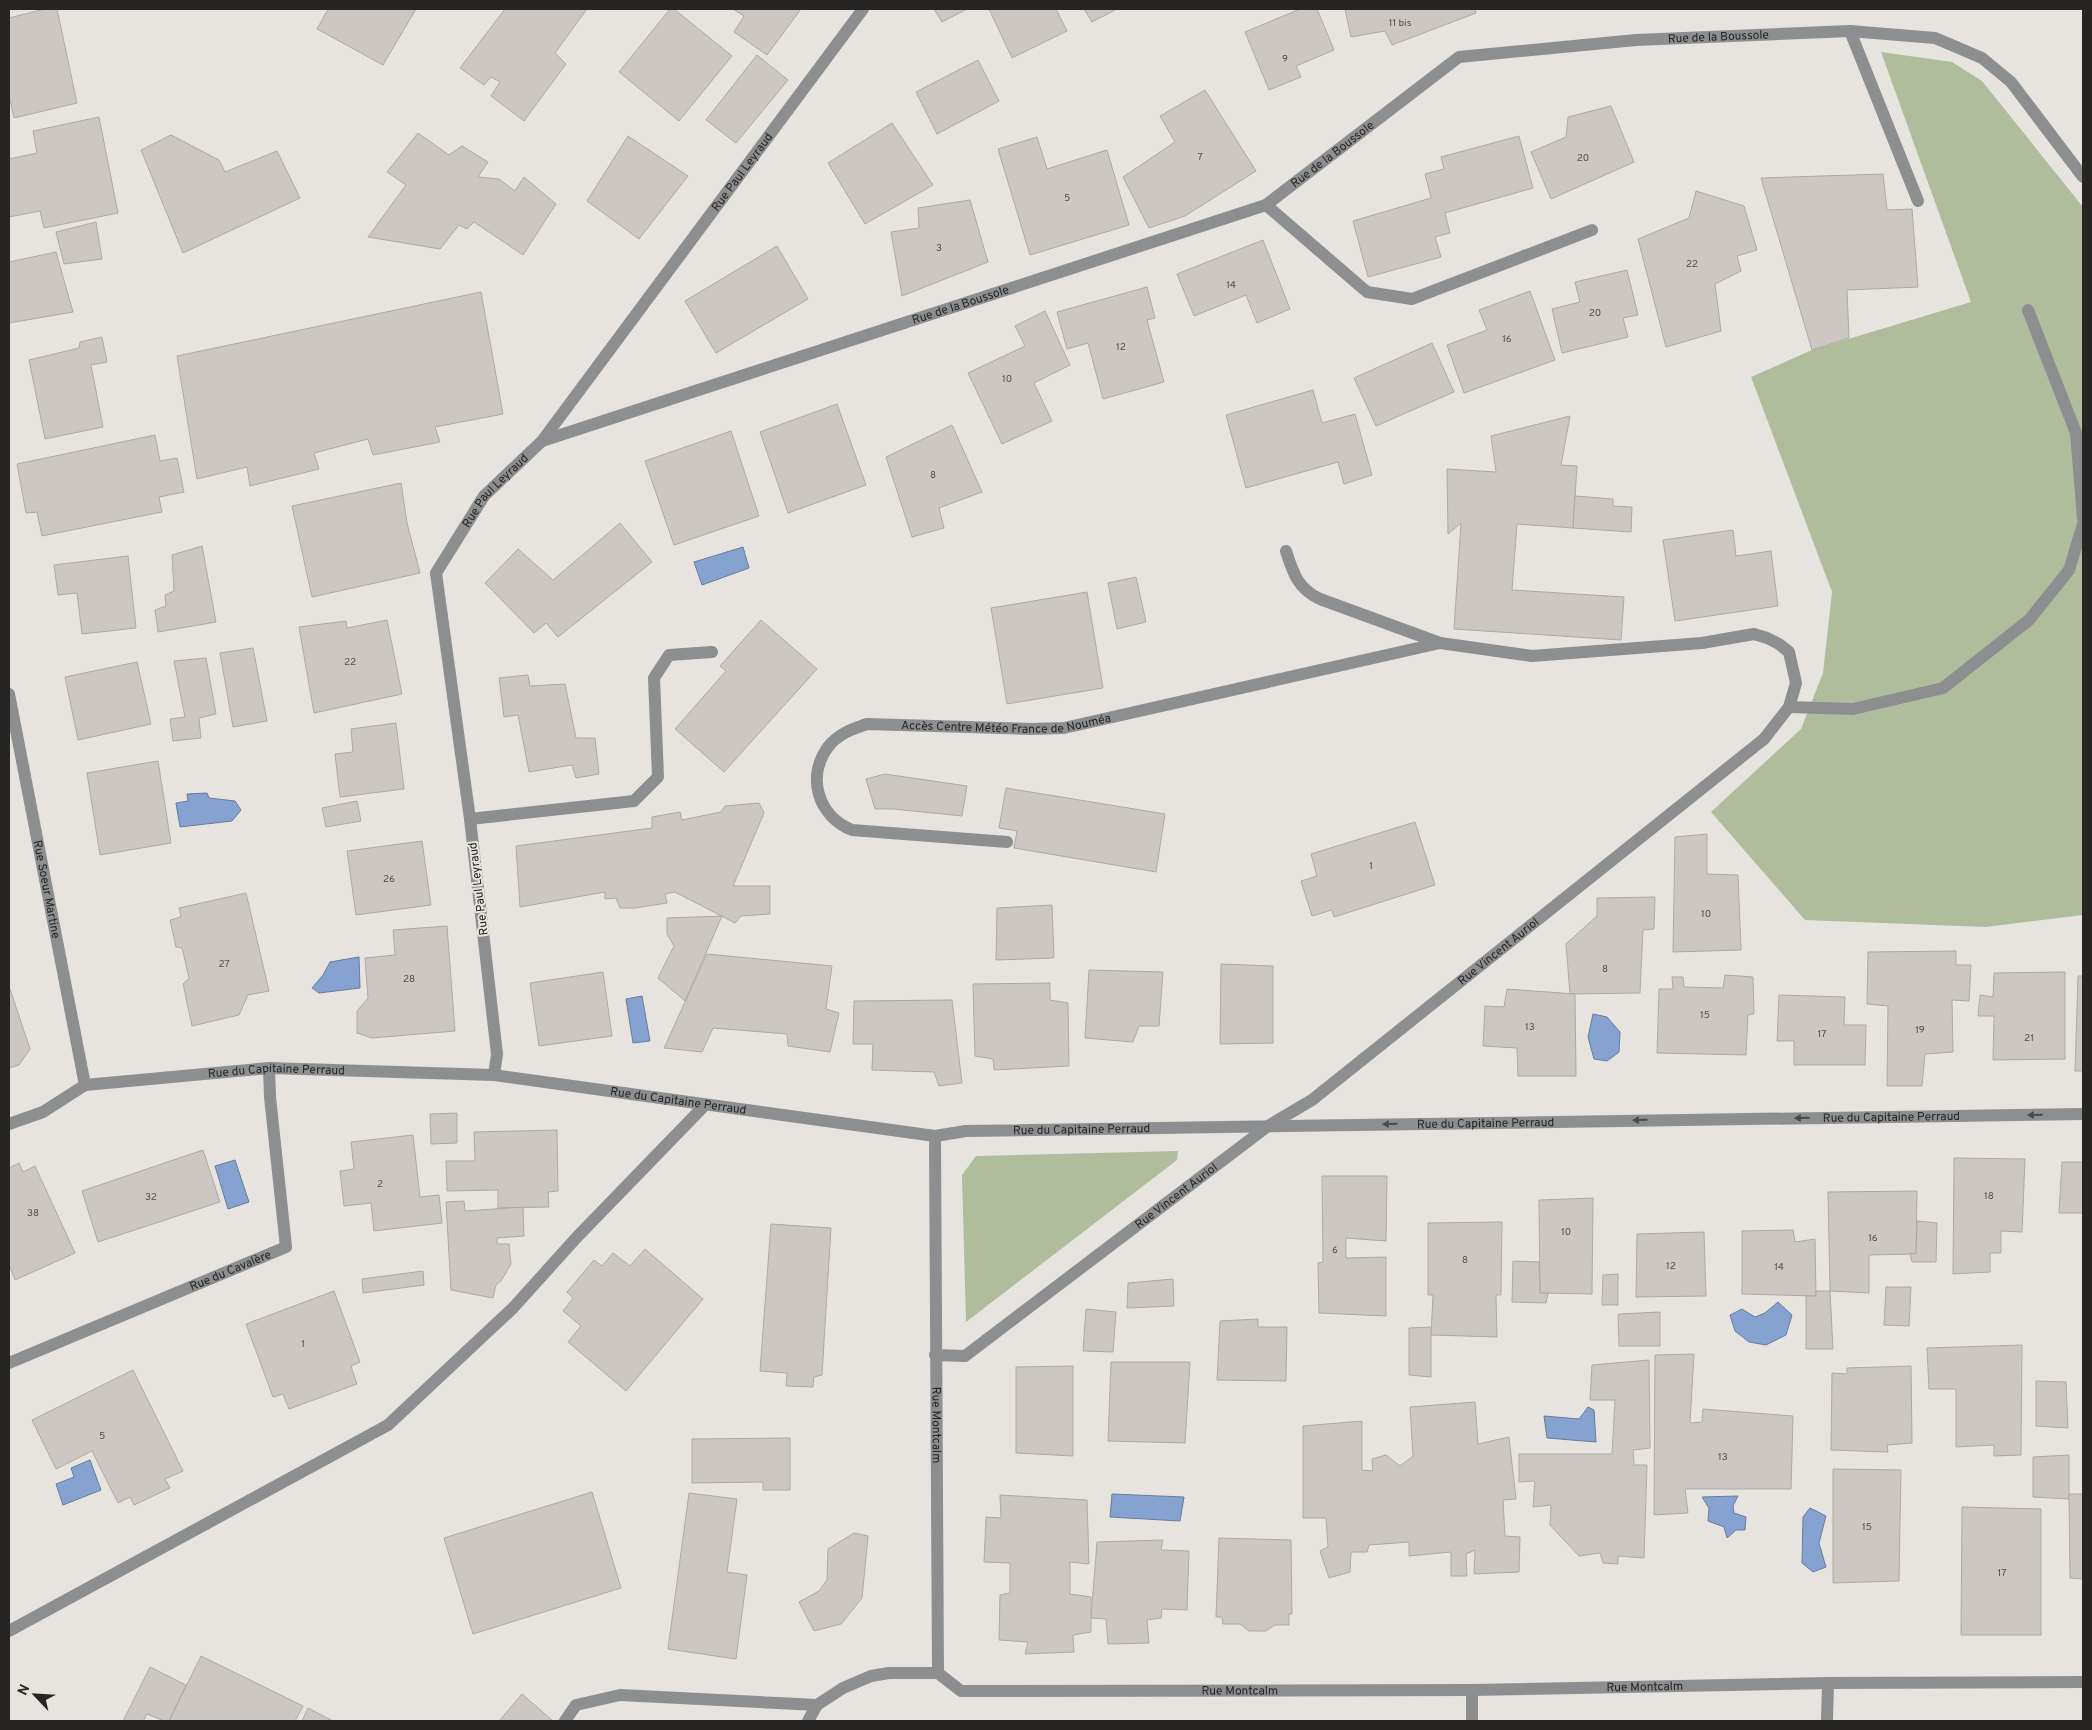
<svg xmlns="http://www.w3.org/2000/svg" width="2092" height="1730" font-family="Overpass,sans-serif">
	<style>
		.green { fill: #afbd9d }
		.water { fill: #85a2d0; stroke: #687c9c }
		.building { fill: #ccc7c3; stroke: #aea9a5 }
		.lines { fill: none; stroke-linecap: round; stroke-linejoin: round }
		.lane { stroke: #8c8e90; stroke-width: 12 }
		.street { stroke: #8c8e90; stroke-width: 12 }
		.oneway { fill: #4a4a49 }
		.labels { text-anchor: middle; stroke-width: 4; stroke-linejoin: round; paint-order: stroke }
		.number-label { font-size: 10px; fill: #504e4b }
		.street-label { font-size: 12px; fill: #262523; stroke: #e7e4df }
	</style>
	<rect width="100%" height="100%" fill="#e7e4df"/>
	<!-- green -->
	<g class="green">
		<path d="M1881 52 1952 62 1982 81 2083 207V915L1986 927 1805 920 1711 812 1801 729 1823 673 1832 592 1751 377 1812 350 1971 302Z"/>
		<path d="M1178 1151 1177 1160 966 1322 962 1175 976 1156Z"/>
	</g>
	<!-- water -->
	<g class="water">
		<path d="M743 547 749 568 702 585 694 562Z"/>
		<path d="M207 793 209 798 235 801 241 810 232 821 180 827 176 803 188 801 187 794Z"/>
		<path d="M359 957 360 988 319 993 312 988 323 975 330 962Z"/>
		<path d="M642 996 650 1041 633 1043 626 999Z"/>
		<path d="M1593 1014 1607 1017 1620 1032 1619 1052 1607 1061 1594 1059 1588 1037Z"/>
		<path d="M235 1160 249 1202 228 1209 215 1166Z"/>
		<path d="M1778 1302 1792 1315 1786 1335 1766 1345 1749 1342 1735 1331 1730 1315 1742 1309 1755 1317 1765 1313Z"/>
		<path d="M1588 1407 1594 1410 1596 1442 1547 1438 1544 1416 1579 1419Z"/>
		<path d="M90 1460 101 1490 63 1505 56 1484 74 1477 71 1468Z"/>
		<path d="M1112 1494 1184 1497 1180 1521 1110 1517Z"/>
		<path d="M1738 1496 1733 1506 1734 1513 1746 1517 1745 1530H1736L1727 1538 1724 1527 1708 1521 1709 1508 1702 1497Z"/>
		<path d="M1810 1508 1826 1516 1819 1543 1826 1567 1813 1572 1802 1563 1803 1517Z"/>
	</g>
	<!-- building -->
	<g class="building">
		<path d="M45 9H57L77 103 14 118 9 95V18Z"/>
		<path d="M328 9H416L383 65 317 29Z"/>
		<path d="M505 9H587L555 53 566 64 524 121 491 96 500 82 491 77 484 85 460 68Z"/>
		<path d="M670 9H674L732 56 679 121 619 72Z"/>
		<path d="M733 9H801L767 55 734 32 744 16Z"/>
		<path d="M934 9H967L942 22Z"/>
		<path d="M989 9H1056L1067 31 1012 58Z"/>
		<path d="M1084 9H1117L1092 22Z"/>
		<path d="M1300 9H1317L1334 50 1296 66 1301 77 1269 90 1245 32Z"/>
		<path d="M1345 9H1475L1476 13 1392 45 1385 31 1351 37Z"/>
		<path d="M757 55 788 80 736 143 706 120Z"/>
		<path d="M978 60 999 101 937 134 916 92Z"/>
		<path d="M1205 90 1256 171 1185 216 1149 228 1123 177 1175 142 1160 116Z"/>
		<path d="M1611 106 1634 162 1551 199 1531 152 1566 137 1568 117Z"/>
		<path d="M99 117 118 213 44 228 40 211 9 217V159L37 153 33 131Z"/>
		<path d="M892 123 933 185 865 224 828 163Z"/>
		<path d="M418 133 449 155 462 146 488 162 478 177 499 179 515 191 524 177 556 204 523 255 474 222 467 229 459 225 440 249 368 237 406 185 387 172Z"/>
		<path d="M171 135 219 160 225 172 277 151 300 198 183 253 141 150Z"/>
		<path d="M628 136 688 176 639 239 587 201Z"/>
		<path d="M1519 136 1533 188 1445 213 1450 233 1435 237 1441 257 1368 277 1353 221 1431 198 1425 174 1444 169 1441 157Z"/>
		<path d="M1037 137 1047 169 1107 150 1129 225 1030 255 998 149Z"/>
		<path d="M1883 174 1887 210 1912 209 1918 287 1847 290 1849 338 1812 350 1761 178Z"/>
		<path d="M1696 191 1744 206 1757 250 1737 256 1741 271 1715 284 1721 331 1666 347 1638 239 1689 218Z"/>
		<path d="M970 200 988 262 902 296 891 232 919 228 918 208Z"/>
		<path d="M96 222 102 259 64 264 56 232Z"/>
		<path d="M1263 240 1290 309 1257 323 1246 295 1194 316 1177 274Z"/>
		<path d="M777 246 808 299 716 353 685 301Z"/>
		<path d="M56 252 73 312 9 323V262Z"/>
		<path d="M1627 270 1638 315 1623 318 1628 337 1562 353 1552 309 1580 302 1575 282Z"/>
		<path d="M1147 287 1155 318 1147 320 1164 382 1103 399 1088 343 1067 349 1057 312Z"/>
		<path d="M1530 291 1555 360 1464 393 1447 345 1487 330 1479 310Z"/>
		<path d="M481 292 503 414 435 427 440 442 373 455 368 439 314 453 319 469 250 486 247 467 197 479 177 356Z"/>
		<path d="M1045 311 1070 365 1034 383 1052 421 1002 444 968 373 1025 346 1015 326Z"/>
		<path d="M102 337 107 362 91 365 103 427 45 439 29 360 79 348 80 342Z"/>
		<path d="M1432 343 1454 392 1376 426 1354 378Z"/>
		<path d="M1313 390 1322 423 1355 414 1372 475 1344 484 1338 462 1246 488 1226 415Z"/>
		<path d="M837 404 866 485 788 513 760 432Z"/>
		<path d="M1570 416 1561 465 1577 466 1573 528 1517 524 1512 590 1624 597 1621 640 1454 629 1461 523 1448 534 1447 469 1496 472 1491 436Z"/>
		<path d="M952 425 982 492 939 508 944 528 912 537 886 457Z"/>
		<path d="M731 431 759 516 674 545 645 461Z"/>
		<path d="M155 435 160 461 177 458 184 492 159 497 162 512 42 536 37 512 26 513 17 464Z"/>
		<path d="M401 483 407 523 420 573 312 597 292 506Z"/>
		<path d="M1575 496 1613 499V506L1632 507 1631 532 1573 528Z"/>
		<path d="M620 523 652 562 558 637 546 623 534 633 485 583 518 549 553 580Z"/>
		<path d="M1733 530 1736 556 1771 551 1778 606 1675 621 1663 540Z"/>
		<path d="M202 546 216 622 158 632 155 610 166 606 165 595 174 591 172 555Z"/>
		<path d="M128 556 136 628 82 634 77 593 58 595 54 565Z"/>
		<path d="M1136 577 1146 622 1117 629 1108 583Z"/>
		<path d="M1087 592 1103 688 1007 704 991 608Z"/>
		<path d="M387 620 402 694 314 713 299 627 346 621 347 628Z"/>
		<path d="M761 620 817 669 724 772 675 729 726 671 720 666Z"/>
		<path d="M253 648 267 721 233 727 220 653Z"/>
		<path d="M206 658 216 714 199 718 201 738 173 741 170 719 185 717 174 661Z"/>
		<path d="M137 662 151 724 78 740 65 677Z"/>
		<path d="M528 675 530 686 565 684 576 738H595L599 774 576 778 572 765 529 772 518 715 504 717 499 678Z"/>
		<path d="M396 723 404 789 340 797 335 754 353 752 351 729Z"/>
		<path d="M158 761 171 843 100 855 87 773Z"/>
		<path d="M885 774 967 786 962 816 893 809H875L866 779Z"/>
		<path d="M1006 788 1165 814 1156 872 1014 848 1017 831 999 828Z"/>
		<path d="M357 801 361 821 326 827 322 808Z"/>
		<path d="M759 803 764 813 733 886H770V914L741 916 735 923 675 892 665 894 667 903 635 908H620L616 898 605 899V892L520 907 516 846 652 828V817L680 812 682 820 721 812 725 806Z"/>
		<path d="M1415 822 1435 885 1334 917 1332 910 1312 916 1301 881 1317 876 1311 854Z"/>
		<path d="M1707 834V874L1738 875 1741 950 1673 952 1675 837Z"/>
		<path d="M422 841 431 905 356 915 347 851Z"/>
		<path d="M246 893 269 991 248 995 239 1015 192 1026 183 984 189 978 182 948 176 947 170 920 181 917 179 908Z"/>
		<path d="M1655 897 1654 929 1643 930 1640 993 1570 994 1566 944 1597 916V898Z"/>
		<path d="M1052 905 1054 958 996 960 997 908Z"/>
		<path d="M722 916 685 1001 658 978 674 946 667 934V918Z"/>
		<path d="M447 926 455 1031 372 1038 357 1033V1011L368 998 365 958 395 955 393 930Z"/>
		<path d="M1956 951V965H1971L1969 1001 1952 1000 1953 1052 1925 1054 1922 1086H1887L1888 1006 1867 1004 1868 952Z"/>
		<path d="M707 954 832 966 826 1009 839 1013 830 1052 788 1046 787 1034 713 1028 702 1052 664 1048Z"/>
		<path d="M1221 964 1273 966V1043L1220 1044Z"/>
		<path d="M1089 970 1163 972 1159 1026H1139L1133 1042 1085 1038Z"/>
		<path d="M603 972 612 1036 539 1046 530 983Z"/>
		<path d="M2065 972V1059L1993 1060 1994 1016H1978L1980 995 1993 997 1994 973Z"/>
		<path d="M1725 975 1753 977 1754 1014 1748 1015 1746 1055 1657 1053 1659 989H1673L1672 977H1683L1684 987 1723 988Z"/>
		<path d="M2078 976H2083V1071H2075Z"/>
		<path d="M1050 983V1000L1068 1003 1069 1066 994 1070 993 1059 975 1056 973 984Z"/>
		<path d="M9 986 30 1049 19 1065 9 1068Z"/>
		<path d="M1507 989 1575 994 1576 1076H1518L1517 1048 1483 1046 1485 1006 1504 1007Z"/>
		<path d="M1779 995 1845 997 1844 1025H1866L1865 1065H1794V1041H1777Z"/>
		<path d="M952 1000 962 1083 939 1086 934 1072 872 1070 873 1044H853L854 1001Z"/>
		<path d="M457 1113V1143L431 1144 430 1114Z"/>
		<path d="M557 1130 558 1191 548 1192 549 1207 498 1208V1190L447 1191 446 1161H475L474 1132Z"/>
		<path d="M413 1135 420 1197 439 1195 442 1223 374 1231 371 1203 344 1206 340 1171 354 1169 351 1142Z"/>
		<path d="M203 1150 220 1202 98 1242 82 1191Z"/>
		<path d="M1954 1158 2025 1159 2022 1232 2001 1231V1253H1990V1272L1953 1274Z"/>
		<path d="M2062 1162H2083V1213H2059Z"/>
		<path d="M19 1163 23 1172 35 1166 75 1253 15 1280 9 1265V1168Z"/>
		<path d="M1322 1176H1387L1386 1241 1346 1238V1258L1386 1257V1316L1319 1313 1318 1263 1323 1262Z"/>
		<path d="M1917 1191 1916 1254 1869 1255V1293L1830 1291 1828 1192Z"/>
		<path d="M1593 1198 1592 1294 1540 1293 1539 1200Z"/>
		<path d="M464 1201 465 1211 523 1207 524 1236 497 1238V1244H509L511 1264 501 1281 496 1285 493 1298 451 1290 446 1202Z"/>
		<path d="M1917 1221 1937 1223 1936 1262H1912L1910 1253 1916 1254Z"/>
		<path d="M1502 1222 1501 1295H1496L1497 1337 1431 1335 1433 1295H1428V1223Z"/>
		<path d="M771 1224 831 1228 822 1375 814 1377 813 1387 786 1386 787 1373 760 1371Z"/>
		<path d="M1793 1230 1795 1242 1815 1239 1816 1296 1742 1294V1231Z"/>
		<path d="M1704 1232 1706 1296 1636 1297 1637 1234Z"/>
		<path d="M645 1249 703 1299 626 1391 568 1342 581 1326 563 1311 573 1298 567 1292 594 1260 602 1266 613 1253 630 1266Z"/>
		<path d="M1513 1261 1539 1262 1540 1293H1548L1546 1303 1512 1302Z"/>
		<path d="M423 1271 424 1285 363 1293 362 1279Z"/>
		<path d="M1618 1274V1305H1602L1603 1275Z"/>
		<path d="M1173 1279 1174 1306 1127 1308 1128 1283Z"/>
		<path d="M1886 1287H1911L1909 1326 1884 1325Z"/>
		<path d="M334 1291 360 1362 351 1366 357 1384 289 1409 283 1394 273 1397 246 1324Z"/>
		<path d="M1816 1291H1830L1833 1349H1806V1296H1816Z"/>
		<path d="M1086 1309 1116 1312 1113 1352 1083 1351Z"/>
		<path d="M1660 1312V1346H1619L1618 1314Z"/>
		<path d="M1258 1319V1327H1287L1286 1381 1217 1380 1220 1321Z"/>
		<path d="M1431 1327V1377L1409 1375V1328Z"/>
		<path d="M2022 1345 2021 1455 1994 1456V1445L1956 1447V1389H1929L1927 1348Z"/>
		<path d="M1694 1354 1690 1423 1702 1422 1703 1409 1793 1416 1791 1489H1685L1688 1513 1654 1515 1655 1355Z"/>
		<path d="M1649 1360 1650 1448 1633 1450 1634 1465H1647L1644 1558 1618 1556V1564L1603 1563 1600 1553 1579 1556 1550 1525 1551 1505 1533 1507 1535 1481 1519 1482V1454H1612L1615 1400H1590L1592 1365Z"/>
		<path d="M1111 1362H1190L1185 1443 1108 1441Z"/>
		<path d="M1073 1366V1456L1016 1453V1367Z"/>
		<path d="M1911 1366 1912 1443 1887 1445 1888 1452 1831 1450 1832 1373 1847 1374V1368Z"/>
		<path d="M133 1370 183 1471 165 1479 170 1488 134 1505 130 1497 118 1503 92 1451 56 1469 32 1420Z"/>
		<path d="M2036 1381 2066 1382 2068 1428 2036 1426Z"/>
		<path d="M1475 1402 1478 1444 1509 1437 1516 1499 1503 1500 1505 1536 1520 1537 1519 1572 1474 1574 1475 1550 1466 1554 1467 1576H1451V1552L1409 1556V1542L1369 1545 1367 1552H1351L1350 1572 1329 1578 1320 1551 1328 1547 1326 1518H1303V1426L1362 1421V1470L1373 1471 1372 1459 1386 1455 1400 1466 1413 1456 1410 1407Z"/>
		<path d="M790 1438V1490H763V1482L692 1483V1439Z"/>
		<path d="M2069 1455V1499L2033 1497V1457Z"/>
		<path d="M1833 1469 1901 1470 1899 1581 1833 1583Z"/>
		<path d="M592 1492 621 1588 473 1634 444 1538Z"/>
		<path d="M689 1493 737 1499 727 1572 747 1575 736 1659 668 1649Z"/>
		<path d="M2069 1494H2083V1579L2070 1578Z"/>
		<path d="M1000 1495 1087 1500 1089 1564 1070 1562V1594L1091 1597V1632L1073 1635 1074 1652 1025 1654 1028 1642 999 1640 1000 1595 1010 1593V1563L984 1562 986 1517 1001 1518Z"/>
		<path d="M1962 1507 2041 1509V1635H1961Z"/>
		<path d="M854 1533 868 1536 862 1598 841 1624 814 1631 799 1602 819 1591 827 1580 828 1549Z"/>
		<path d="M1219 1538 1291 1540 1292 1614H1289V1625H1275L1266 1631H1249L1240 1624H1223L1222 1617H1216Z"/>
		<path d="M1163 1540 1161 1550 1189 1551 1187 1610 1162 1609 1161 1618 1147 1620 1149 1643 1108 1644 1106 1619 1091 1618 1097 1542Z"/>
		<path d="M201 1656 303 1706 295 1721H169Z"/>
		<path d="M150 1667 186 1685 169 1721H164L147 1714 143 1721H123Z"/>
		<path d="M522 1694 553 1721H499Z"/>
		<path d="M308 1708 333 1721H302Z"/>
	</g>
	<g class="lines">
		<!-- lane -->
		<g class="lane">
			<path d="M1850 31 1918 201"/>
			<path d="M1266 205 1367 292 1412 299 1592 230"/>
			<path d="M2028 310 2076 433 2083 518"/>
			<path d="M1286 551C1293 573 1298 589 1320 599L1440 643 1532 656"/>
			<path d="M1789 707 1853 709 1943 688 2029 620 2069 570 2083 524"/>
			<path d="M470 819 634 801 658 777 654 678 669 655 712 652"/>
			<path id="s1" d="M1007 842 852 830C818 816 806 777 828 747 838 734 852 729 867 724L1031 729 1064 728 1440 643"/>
			<path d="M9 1631 388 1425 513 1308 577 1237 705 1105"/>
			<path d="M565 1721 576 1705 620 1695 817 1705"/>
			<path d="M808 1721 817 1705 843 1688 871 1676 889 1673H938"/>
			<path d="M1827 1721 1828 1683"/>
		</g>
		<!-- street -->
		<g class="street">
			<path id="s2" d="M542 441 1266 205 1459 57 1636 40 1850 31 1935 38 1982 58 2011 82 2083 177"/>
			<path id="s3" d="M9 694 85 1085"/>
			<path id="s4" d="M494 1075 497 1054 470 819 436 573 484 496 542 441 863 9"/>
			<path id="s5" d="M9 1124 43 1112 85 1085 269 1068 494 1075 935 1136 966 1131 2083 1114"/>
			<path id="s6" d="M935 1136 938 1673 961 1691 1472 1690 1828 1683 2083 1682"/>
			<path id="s7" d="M935 1355 965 1356 1268 1126 1312 1100 1764 739 1789 707 1796 683 1789 652 1779 644 1767 638 1754 634 1702 643 1532 656"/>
			<path id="s8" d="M9 1363 286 1247 270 1097 269 1068"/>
			<path d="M1472 1690V1721"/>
		</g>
	</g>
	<!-- one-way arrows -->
	<defs><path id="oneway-solid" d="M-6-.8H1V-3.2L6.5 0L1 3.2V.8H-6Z" transform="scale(1.25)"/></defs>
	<g class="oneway">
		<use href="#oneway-solid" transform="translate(2035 1115) rotate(179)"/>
		<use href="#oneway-solid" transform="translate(1802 1118) rotate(179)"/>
		<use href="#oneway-solid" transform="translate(1640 1120) rotate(179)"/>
		<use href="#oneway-solid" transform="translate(1390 1124) rotate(179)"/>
	</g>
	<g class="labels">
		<!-- number labels -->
		<g class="number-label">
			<text x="1400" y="26">11 bis</text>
			<text x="1285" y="62">9</text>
			<text x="1200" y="160">7</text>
			<text x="1583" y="161">20</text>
			<text x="1067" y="201">5</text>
			<text x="939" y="251">3</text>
			<text x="1692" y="267">22</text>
			<text x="1231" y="288">14</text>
			<text x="1595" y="316">20</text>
			<text x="1507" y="342">16</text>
			<text x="1121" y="350">12</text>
			<text x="1007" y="382">10</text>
			<text x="933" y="478">8</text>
			<text x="350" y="665">22</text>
			<text x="1371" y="869">1</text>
			<text x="389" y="882">26</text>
			<text x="1706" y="917">10</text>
			<text x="224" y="967">27</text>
			<text x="1605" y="972">8</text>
			<text x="409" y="982">28</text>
			<text x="1705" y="1018">15</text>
			<text x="1530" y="1030">13</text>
			<text x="1920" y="1033">19</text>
			<text x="1822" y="1037">17</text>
			<text x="2029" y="1041">21</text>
			<text x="380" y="1187">2</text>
			<text x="1989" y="1199">18</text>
			<text x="151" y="1200">32</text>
			<text x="33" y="1216">38</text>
			<text x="1566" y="1235">10</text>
			<text x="1873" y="1241">16</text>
			<text x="1335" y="1253">6</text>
			<text x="1465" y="1263">8</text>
			<text x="1671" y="1269">12</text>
			<text x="1779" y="1270">14</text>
			<text x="303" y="1347">1</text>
			<text x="102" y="1439">5</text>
			<text x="1723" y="1460">13</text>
			<text x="1867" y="1530">15</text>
			<text x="2002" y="1576">17</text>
		</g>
		<!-- street labels -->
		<g class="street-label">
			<text dy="4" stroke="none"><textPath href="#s2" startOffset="1265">Rue de la Boussole</textPath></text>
			<text dy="4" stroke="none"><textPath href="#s2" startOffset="845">Rue de la Boussole</textPath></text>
			<text dy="4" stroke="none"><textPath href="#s4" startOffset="1012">Rue Paul Leyraud</textPath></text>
			<text dy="4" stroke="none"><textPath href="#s2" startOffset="440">Rue de la Boussole</textPath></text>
			<text dy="4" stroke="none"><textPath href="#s4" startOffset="608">Rue Paul Leyraud</textPath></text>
			<text dy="4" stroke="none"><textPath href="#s1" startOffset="441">Accès Centre Météo France de Nouméa</textPath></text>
			<text dy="4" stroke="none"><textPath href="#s3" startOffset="199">Rue Soeur Martine</textPath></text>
			<text transform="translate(478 889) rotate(-97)" y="4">Rue Paul Leyraud</text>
			<text dy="4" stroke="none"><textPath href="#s7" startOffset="700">Rue Vincent Auriol</textPath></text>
			<text dy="4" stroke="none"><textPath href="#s5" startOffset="278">Rue du Capitaine Perraud</textPath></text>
			<text dy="4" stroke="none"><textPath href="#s5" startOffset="682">Rue du Capitaine Perraud</textPath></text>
			<text dy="4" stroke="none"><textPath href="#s5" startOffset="1898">Rue du Capitaine Perraud</textPath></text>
			<text dy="4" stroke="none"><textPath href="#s5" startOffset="1492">Rue du Capitaine Perraud</textPath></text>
			<text dy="4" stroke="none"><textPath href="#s5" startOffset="1088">Rue du Capitaine Perraud</textPath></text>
			<text dy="4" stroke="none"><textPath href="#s7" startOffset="295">Rue Vincent Auriol</textPath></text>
			<text dy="4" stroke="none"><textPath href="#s8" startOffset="240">Rue du Cavalère</textPath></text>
			<text dy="4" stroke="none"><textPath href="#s6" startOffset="289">Rue Montcalm</textPath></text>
			<text dy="4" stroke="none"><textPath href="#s6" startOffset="1250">Rue Montcalm</textPath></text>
			<text dy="4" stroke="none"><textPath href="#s6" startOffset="845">Rue Montcalm</textPath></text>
		</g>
	</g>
	<!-- border -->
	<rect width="2092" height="1730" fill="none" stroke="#262523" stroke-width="20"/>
	<!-- north arrow -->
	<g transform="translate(35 1695) rotate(295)" stroke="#e7e4df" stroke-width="4" paint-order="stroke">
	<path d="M0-4L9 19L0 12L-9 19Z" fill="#262523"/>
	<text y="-8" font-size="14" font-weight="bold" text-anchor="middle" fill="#262523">N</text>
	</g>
</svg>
